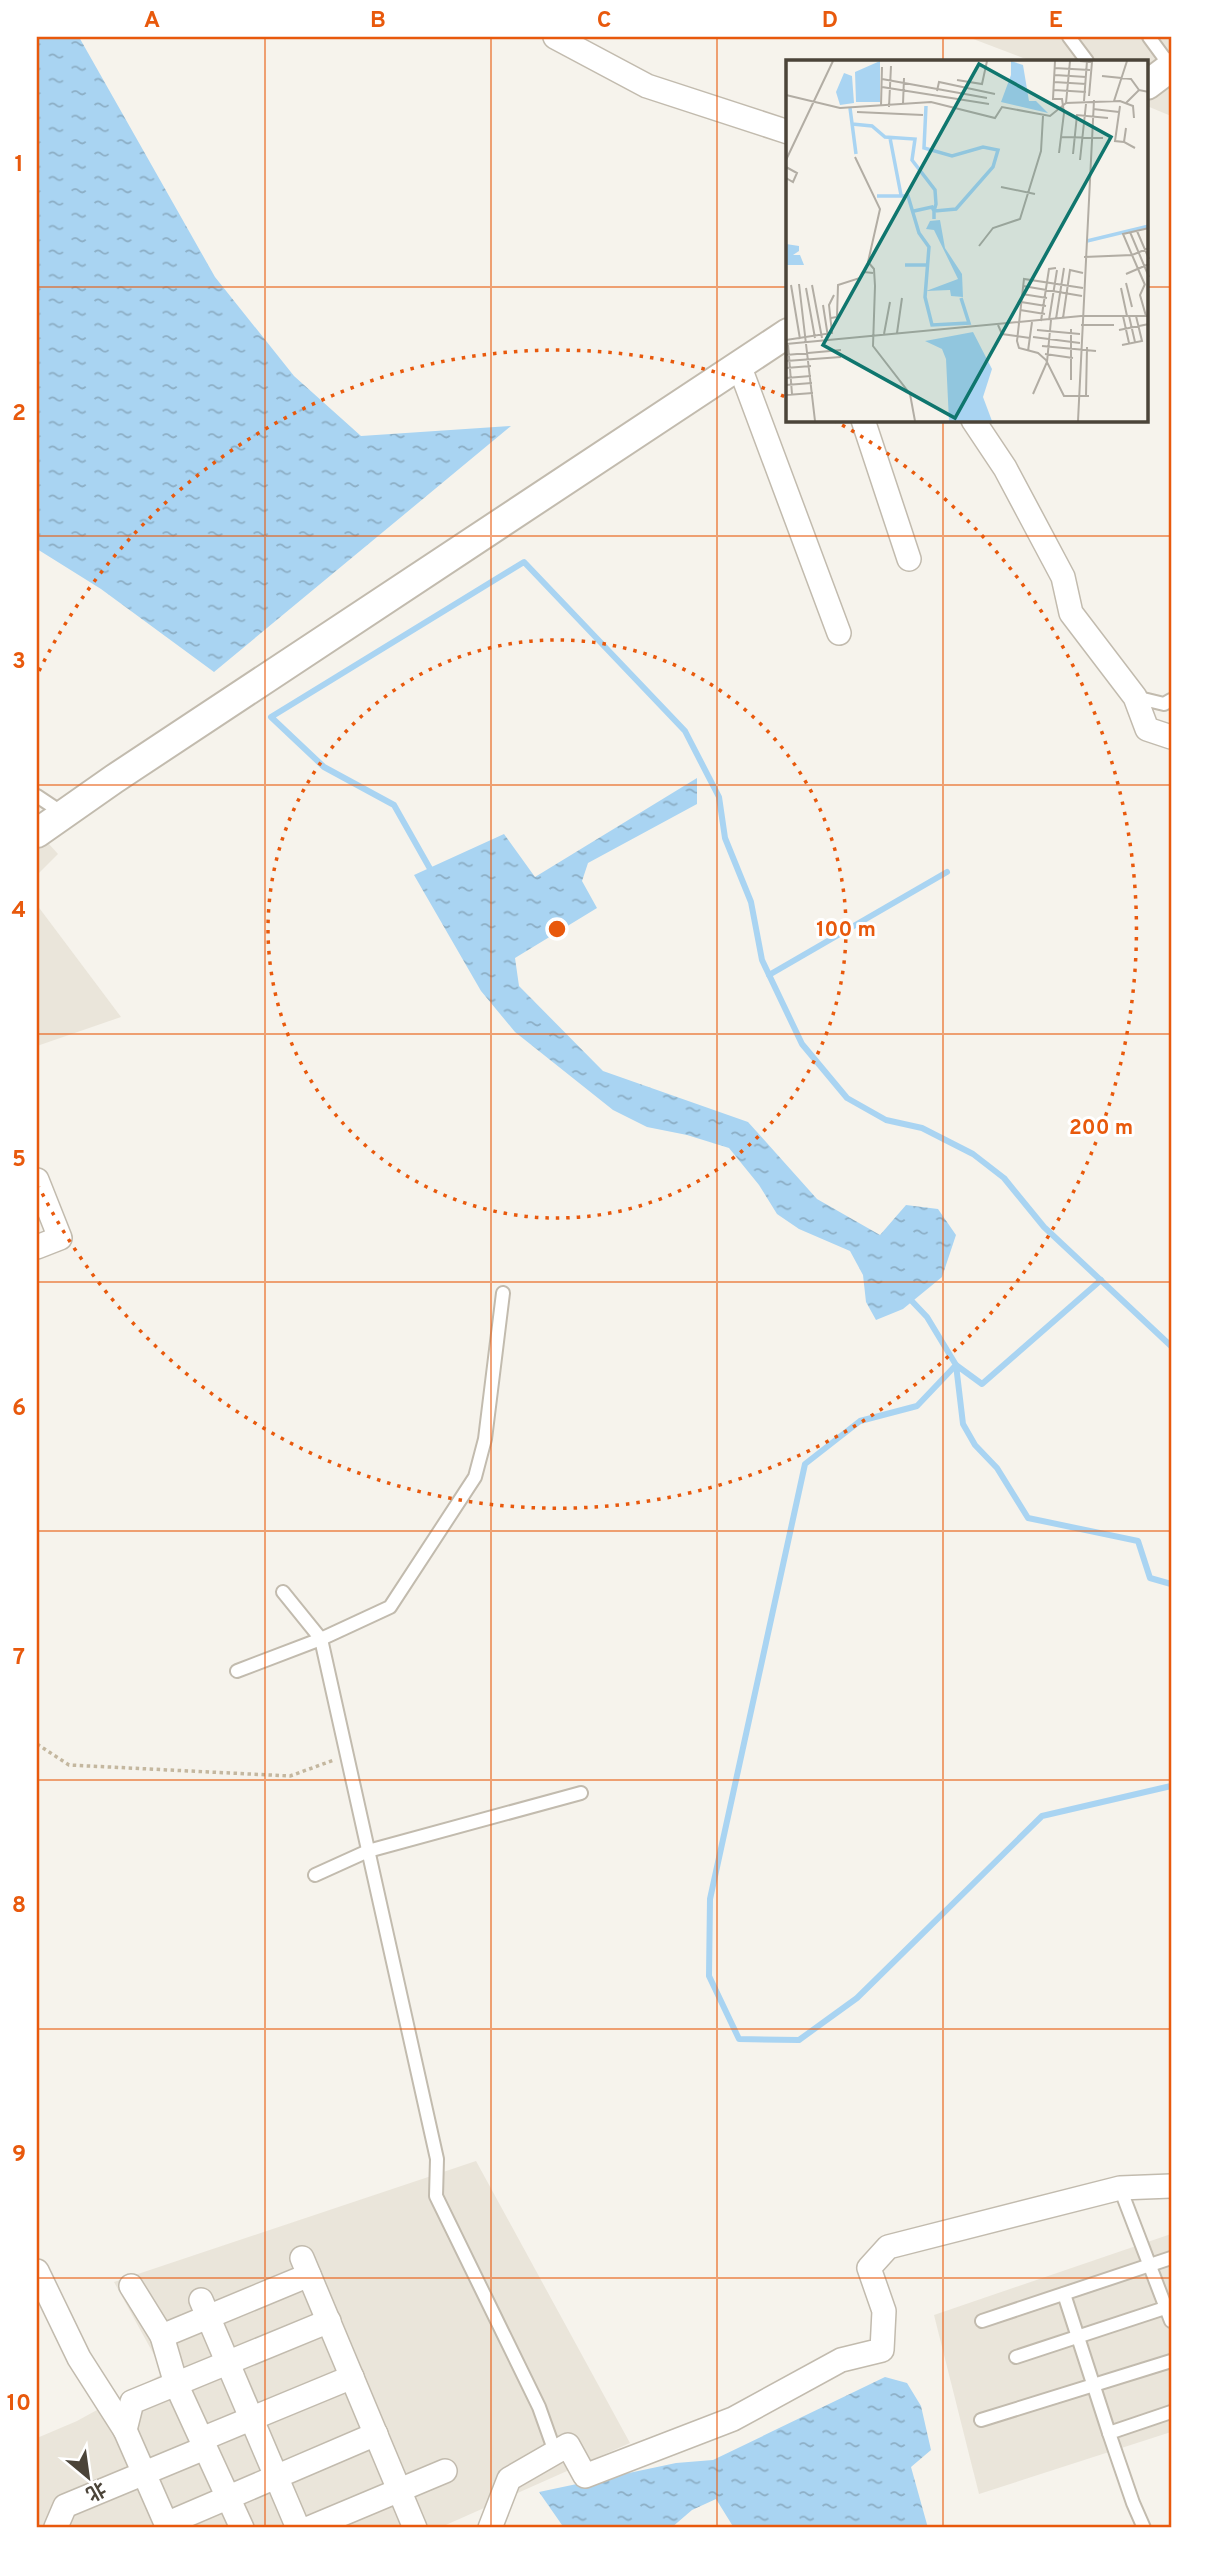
<svg xmlns="http://www.w3.org/2000/svg" width="1208" height="2565" font-family="Overpass,'Noto Sans SC',sans-serif">
	<style>
		.residential { fill: #eae5da }
		.water { fill: url(#water-ripples) }
		.lines { fill: none; stroke-linecap: round; stroke-linejoin: round }
		.stream { stroke: #a9d4f2; stroke-width: 6 }
		.service-casing { stroke: #c2bbae; stroke-width: 16 }
		.minor-casing { stroke: #c2bbae; stroke-width: 26 }
		.tertiary-casing { stroke: #c2bbae; stroke-width: 32 }
		.path { stroke: #c4b79f; stroke-width: 3.5; stroke-dasharray: 3.5 3.5; stroke-linecap: butt }
		.service { stroke: #fff; stroke-width: 12 }
		.minor { stroke: #fff; stroke-width: 23 }
		.tertiary { stroke: #fff; stroke-width: 28 }
		.grid { fill: none; stroke: #e8590c; stroke-width: 2; stroke-opacity: 0.55 }
		.ring { fill: none; stroke: #e8590c; stroke-width: 3.5; stroke-dasharray: 3.5 7 }
		.inset-river { fill: none; stroke: #a9d4f2; stroke-width: 3.5 }
		.inset-road { fill: none; stroke: #b2ada4; stroke-width: 2 }
		.view { fill: #0f766e; fill-opacity: 0.15; stroke: #0f766e; stroke-width: 3.5 }
		.inset-edge { fill: none; stroke: #4b4439; stroke-width: 3.5 }
		.centre { fill: #e8590c; stroke: #fff; stroke-width: 3.5 }
		.ring-label { font-size: 21px; text-anchor: middle; font-weight: bold; fill: #e8590c; stroke: #fff; stroke-width: 6; stroke-linejoin: round; paint-order: stroke }
		.neatline { fill: none; stroke: #e8590c; stroke-width: 2.5 }
		.grid-label { font-size: 23px; text-anchor: middle; font-weight: bold; fill: #e8590c }
	</style>
	<defs>
		<pattern id="water-ripples" width="26" height="14" patternUnits="userSpaceOnUse" patternTransform="scale(1.75)"><rect width="26" height="14" fill="#a9d4f2"/><path d="M2 4q2-2 4 0t4 0M15 11q2-2 4 0t4 0" fill="none" stroke="#8caec5"/></pattern>
	</defs>
	<rect width="100%" height="100%" fill="#f6f3ec"/>
	<!-- residential -->
	<g class="residential">
		<path d="M968 37H1171V116L1147 106V61H1031Z"/>
		<path d="M37 831 58 854 37 875Z"/>
		<path d="M37 905 121 1017 37 1046Z"/>
		<path d="M476 2161 630 2443 439 2528H37V2438L77 2421 164 2373 114 2282Z"/>
		<path d="M1171 2234V2432L979 2494 934 2315Z"/>
	</g>
	<!-- water -->
	<g class="water">
		<path d="M37 37H79L215 277 294 376 361 436 511 426 214 672 101 589 37 549Z"/>
		<path d="M697 778V804L588 863 582 881 597 908 515 958 519 986 603 1071 748 1122 817 1199 880 1235 906 1205 938 1209 956 1235 942 1277 903 1309 876 1320 866 1302 863 1275 850 1251 799 1229 777 1214 759 1185 729 1148 687 1135 647 1127 613 1110 515 1032 481 991 414 875 504 834 535 877Z"/>
		<path d="M885 2377 907 2383 921 2406 931 2450 911 2467 928 2528H734L716 2499 692 2510 671 2528 562 2525 539 2492 676 2463 713 2460Z"/>
	</g>
	<g class="lines">
		<!-- stream -->
		<g class="stream">
			<path d="M433 874 394 805 324 767 271 717 524 562 685 731 719 797 725 838 751 902 762 960 802 1044 847 1098 886 1120 922 1128 973 1154 1004 1178 1044 1227 1171 1346"/>
			<path d="M769 975 947 872"/>
			<path d="M1101 1280 982 1384 956 1365 963 1424 975 1445 997 1468 1028 1518 1138 1541 1150 1578 1171 1584"/>
			<path d="M908 1297 927 1317 956 1365 917 1406 860 1421 805 1464 710 1899 709 1976 739 2039 799 2040 857 1998 1042 1816 1171 1786"/>
		</g>
		<!-- service casing -->
		<g class="service-casing">
			<g id="service">
				<path d="M1069 37 1087 61"/>
				<path d="M1149 37 1171 67"/>
				<path d="M1135 697 1164 704 1171 700"/>
				<path d="M37 796 64 814"/>
				<path d="M503 1293 485 1439 475 1477 390 1607 321 1639 437 2159 436 2196 539 2407 555 2452"/>
				<path d="M237 1671 321 1639 283 1592"/>
				<path d="M315 1875 368 1851 581 1793"/>
				<path d="M1120 2188 1171 2321"/>
				<path d="M1064 2294 1109 2433"/>
				<path d="M982 2321 1171 2258"/>
				<path d="M1016 2357 1171 2306"/>
				<path d="M981 2420 1171 2361"/>
				<path d="M1144 2528 1133 2503 1109 2433 1171 2412"/>
			</g>
		</g>
		<!-- minor casing -->
		<g class="minor-casing">
			<g id="minor">
				<path d="M555 37 647 86 788 132"/>
				<path d="M739 365 839 633"/>
				<path d="M863 420 909 559"/>
				<path d="M973 420 1005 468 1063 577 1071 613 1135 697 1147 729 1171 737"/>
				<path d="M37 1180 60 1238 37 1247"/>
				<path d="M302 2258 415 2528"/>
				<path d="M37 2271 79 2358 125 2430 168 2528"/>
				<path d="M131 2286 162 2336 176 2384 242 2528"/>
				<path d="M201 2300 298 2528"/>
				<path d="M162 2336 309 2275"/>
				<path d="M125 2430 132 2402 329 2321"/>
				<path d="M166 2524 376 2434"/>
				<path d="M56 2527 65 2506 200 2450 202 2439 352 2377"/>
				<path d="M309 2528 445 2471"/>
				<path d="M490 2528 509 2479 568 2445 585 2476 733 2419 841 2360 882 2350 884 2311 869 2268 888 2247 1120 2188 1171 2186"/>
			</g>
		</g>
		<!-- tertiary casing -->
		<g class="tertiary-casing">
			<g id="tertiary">
				<path d="M1147 85 1171 67"/>
				<path d="M37 833 114 779 788 333"/>
			</g>
		</g>
		<!-- path -->
		<path class="path" d="M37 1744 69 1765 290 1776 334 1760"/>
		<!-- service -->
		<use href="#service" class="service"/>
		<!-- minor -->
		<use href="#minor" class="minor"/>
		<!-- tertiary -->
		<use href="#tertiary" class="tertiary"/>
	</g>
	<!-- grid -->
	<path class="grid" d="M265 37V2528M491 37V2528M717 37V2528M943 37V61M37 287H788M1147 287H1171M943 420V2528M37 536H1171M37 785H1171M37 1034H1171M37 1282H1171M37 1531H1171M37 1780H1171M37 2029H1171M37 2278H1171"/>
	<!-- distance rings -->
	<g class="ring">
		<circle cx="557" cy="929" r="289"/>
		<path d="M39 671A579 579 0 0 1 788 398M833 420A579 579 0 1 1 39 1187"/>
	</g>
	<!-- overview -->
	<g transform="translate(786 60)">
		<rect width="362" height="362" fill="#f6f3ec"/>
		<path d="M94 1V42H70L69 12ZM225 1 237 5 243 41H250L262 53 215 42 225 15ZM58 13 66 16 68 43 54 45 50 32ZM154 160 159 188 176 214 177 237 165 236 164 230 140 231 172 219 148 170 140 169 144 161ZM0 184 13 186V191L7 195H14L18 205H0ZM187 272 206 309 197 337 206 361H163L160 299 156 289 139 281Z" fill="#a9d4f2"/>
		<path class="inset-river" d="M140 46 138 88 166 96 197 87 212 90 207 107 170 149 148 151V159M64 48 70 94M66 64 86 66 99 77 129 79 126 100 149 130 150 144 148 151 146 147 128 151M104 78 115 135M91 136H122L133 173 143 187 139 237 146 265 183 263 175 238M301 181 363 166M119 205H143"/>
		<path class="inset-road" d="M269 1 267 39H276L278 53 273 93M294 1 306 2 303 36M268 8 304 10M269 15 300 17M316 16 345 19 353 30M96 19 201 38M171 20 196 24 201 1M268 22 300 24M96 27 203 44M268 30 300 32M151 31 153 22 209 34M0 35 54 48 145 42 209 58 216 47 264 56 280 43 334 41 347 46 348 58M298 41 301 1M328 41 341 1M280 43 284 1M340 43 353 30 363 32M117 44 118 18M95 46 96 7M334 46 329 81 338 82M103 47 105 6M307 49 333 52M71 52 137 55M340 68 338 82 349 88M275 77 317 78M287 94 291 55 322 58M69 97 94 149 82 202 88 209 89 226 87 286 124 334 129 361M0 100 47 1M294 100 300 44M0 107 11 113 7 122 0 118M215 127 249 134M351 171 363 199M344 172 363 217M193 186 207 168 234 159 255 91 257 56M298 197 346 195 337 174 363 168M340 214 363 204M340 223 346 247M13 224 29 361M359 224 354 235 360 256M5 225 14 279M26 225 36 278M359 225 346 195 363 188M237 226 296 236M20 228 29 278M297 228 238 219 231 281 233 288 252 293 260 300 278 336H303M335 228 341 256M236 234 261 238M235 242 260 246M37 245 42 277M234 250 259 254M337 256 343 283M343 256 349 282M45 258 51 257 52 225 74 218 78 212 87 213M277 258 284 210 297 213M270 259 278 208M263 260 271 210M255 261 263 209 270 208M212 265 216 274 244 278M295 265H328M251 270 294 274M333 270 363 264M111 273 116 238M98 274 104 242M247 277 294 283M0 280 46 273 43 245 48 235M0 284 295 256H363M2 284 6 334M336 285 356 281 350 256M256 286 310 291M242 291 246 262M259 294 287 298M0 295 55 290M0 301 55 297M0 308 25 306M0 318 25 316M285 320V269M0 325 26 323M247 334 261 302 265 260M0 335 27 333M300 336 301 287M292 361 308 40"/>
		<path class="view" d="M193 4 325 77 169 358 37 285Z"/>
		<rect width="362" height="362" class="inset-edge"/>
	</g>
	<circle cx="557" cy="929" r="10" class="centre"/>
	<g class="ring-label">
		<text x="846" y="936">100 m</text>
		<text x="1101" y="1134">200 m</text>
	</g>
	<!-- border -->
	<rect width="1208" height="2565" fill="none" stroke="#ffffff" stroke-width="77"/>
	<!-- north arrow -->
	<g transform="translate(88 2477) rotate(151)" stroke="#ffffff" stroke-width="5" paint-order="stroke">
	<path d="M0-5L12 26L0 18L-12 26Z" fill="#4b4439"/>
	<text y="-10" font-size="19" font-weight="bold" text-anchor="middle" fill="#4b4439">北</text>
	</g>
	<rect x="38" y="38" width="1132" height="2488" class="neatline"/>
	<g class="grid-label">
		<text x="152" y="27">A</text>
		<text x="378" y="27">B</text>
		<text x="604" y="27">C</text>
		<text x="830" y="27">D</text>
		<text x="1056" y="27">E</text>
		<text x="19" y="171">1</text>
		<text x="19" y="420">2</text>
		<text x="19" y="668">3</text>
		<text x="19" y="917">4</text>
		<text x="19" y="1166">5</text>
		<text x="19" y="1415">6</text>
		<text x="19" y="1664">7</text>
		<text x="19" y="1912">8</text>
		<text x="19" y="2161">9</text>
		<text x="19" y="2410">10</text>
	</g>
</svg>
